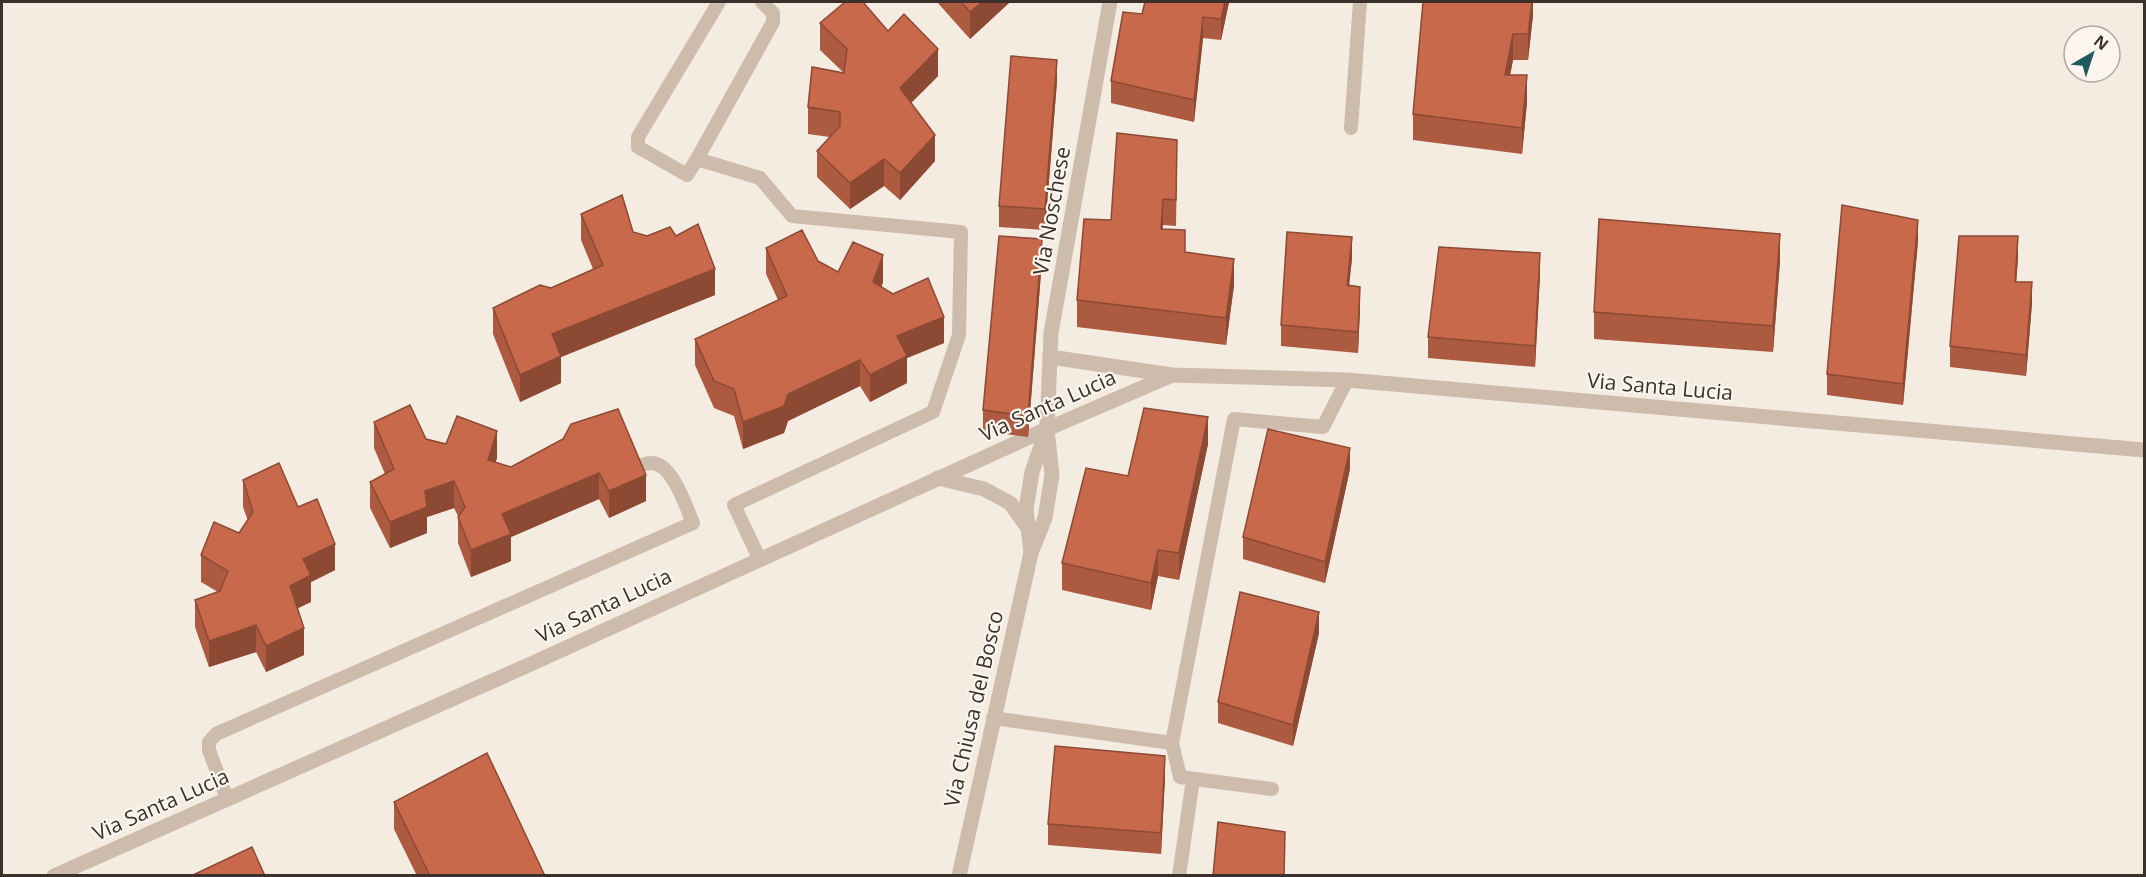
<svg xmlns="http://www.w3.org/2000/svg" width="2146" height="877" font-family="'Open Sans',sans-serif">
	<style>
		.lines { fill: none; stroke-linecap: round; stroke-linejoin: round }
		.service { stroke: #cdbbac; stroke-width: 14 }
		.tertiary { stroke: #cdbbac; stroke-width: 15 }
		.wall { fill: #ac5a40 }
		.shaded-wall { fill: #8c4a34 }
		.building { fill: #c8694b; stroke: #8c4a34; stroke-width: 1.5 }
		.labels { text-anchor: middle; stroke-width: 4.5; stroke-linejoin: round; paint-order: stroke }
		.street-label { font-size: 21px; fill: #3b302b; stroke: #fbf5ee }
	</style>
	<rect width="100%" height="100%" fill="#f4ebe1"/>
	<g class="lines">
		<!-- service -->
		<g class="service">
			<path d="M719 2 638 137V147L687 175 697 159 760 178 792 216 961 232 959 335 933 412 734 505 759 558"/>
			<path d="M1351 128 1360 2"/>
			<path d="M697 159 773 22V13L762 2"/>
			<path d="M993 718 1172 743 1234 419 1323 427 1347 380"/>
			<path d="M1172 743 1180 777 1272 789"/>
			<path d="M227 799 209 750V742L216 734 693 523C686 507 672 462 651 463 645 463 637 467 632 469"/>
			<path d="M1179 876 1193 779"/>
		</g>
		<!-- tertiary -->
		<g class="tertiary">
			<path d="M1050 357 1172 375 1347 380 2144 450"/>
			<path d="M1047 429 1032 472 1026 509 1031 553 1045 518 1052 475 1047 429 1051 333 1110 2"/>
			<path d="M938 478 984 489 1010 503 1028 528"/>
			<path d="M54 876 533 663 1047 429 1172 375"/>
			<path d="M959 876 1031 553"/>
		</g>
	</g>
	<!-- wall -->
	<g class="wall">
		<path d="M937 2H1010L970 39Z"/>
		<path d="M1145 2H1229L1221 40 1203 38 1194 122 1111 103V81L1142 14Z"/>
		<path d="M1533 2V15L1528 60H1513L1510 75 1527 102 1522 154 1413 140V114Z"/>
		<path d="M820 23 888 31 938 76 911 103 935 161 900 200 884 186 850 209 817 177V151L830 137 808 134V107L844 73 820 50Z"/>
		<path d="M1057 81 1045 230 999 227V206Z"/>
		<path d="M1177 166 1176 226 1163 225V229L1185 252 1234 285 1226 345 1077 327V300L1111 220Z"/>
		<path d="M581 214 633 232 715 295 561 357V383L520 402 493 334V308L551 288 593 269 581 240Z"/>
		<path d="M1918 241 1903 405 1827 395V374Z"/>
		<path d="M766 248 838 272 883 282 881 287 944 343 907 358V383L870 402 860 386 788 421 784 433 743 449 734 416 714 408 695 365V339L778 300 766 274Z"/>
		<path d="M2018 257 2016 282 2032 303 2026 376 1950 367V346Z"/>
		<path d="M1352 258 1349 285 1360 308 1358 353 1281 346V325Z"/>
		<path d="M1042 260 1028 437 983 431V410Z"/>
		<path d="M1780 261 1773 352 1594 339V312Z"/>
		<path d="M1540 275 1535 367 1428 358V337Z"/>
		<path d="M374 422 426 439 497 458 495 462 511 467 563 439 646 501 609 518 599 499 511 537V561L471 577 458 543V516L454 508 427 517V533L390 548 370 508V482L385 474 374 448Z"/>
		<path d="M1208 444 1179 580 1158 576 1151 610 1062 590V563L1128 476Z"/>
		<path d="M1350 469 1325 583 1243 559V537Z"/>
		<path d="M243 480 298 507 335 570 311 582V602L297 608 304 655 266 672 256 652 209 667 195 627V600L218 592 201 582V555L239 533 248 521 243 507Z"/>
		<path d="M1319 633 1293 746 1218 723V702Z"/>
		<path d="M1165 777 1161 854 1048 845V824Z"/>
		<path d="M394 802 545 876H417L394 829Z"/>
	</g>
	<!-- shaded-wall -->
	<g class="shaded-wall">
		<path d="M982 2H1010L970 39V12Z"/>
		<path d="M1225 2H1229L1221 40V19Z"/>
		<path d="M1532 2H1533V15L1528 60V34Z"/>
		<path d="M1203 17V38L1194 122V100Z"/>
		<path d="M1513 34V60L1505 101V75Z"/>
		<path d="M938 49V76L900 114V88Z"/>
		<path d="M1057 60V81L1045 230V209Z"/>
		<path d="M1527 75V102L1522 154V128Z"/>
		<path d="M935 135V161L900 200V173Z"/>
		<path d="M884 159V186L850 209V183Z"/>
		<path d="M1163 199V225L1161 255V229Z"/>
		<path d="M1918 220V241L1903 405V384Z"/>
		<path d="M1780 234V261L1773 352V326Z"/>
		<path d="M2018 236V257L2015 303V282Z"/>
		<path d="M1352 237V258L1347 306V285Z"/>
		<path d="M1042 239V260L1028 437V416Z"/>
		<path d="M1540 253V275L1535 367V346Z"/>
		<path d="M883 255V282L873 309V282Z"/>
		<path d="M1234 259V285L1226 345V318Z"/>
		<path d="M715 269V295L561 357V383L520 402V375L552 334Z"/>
		<path d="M2032 282V303L2026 376V355Z"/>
		<path d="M1360 287V308L1358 353V332Z"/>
		<path d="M944 317V343L907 358V383L870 402V375L897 336Z"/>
		<path d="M860 360V386L788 421 784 433 743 449V422L788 394Z"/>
		<path d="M1208 417V444L1179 580V553Z"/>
		<path d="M497 431V458L488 486V460Z"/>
		<path d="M1350 448V469L1325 583V562Z"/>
		<path d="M599 473V499L511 537V561L471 577V550L502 514Z"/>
		<path d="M646 475V501L609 518V491Z"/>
		<path d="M454 481V508L427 517V533L390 548V522L425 491Z"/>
		<path d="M335 544V570L311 582V602L290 612V586L303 559Z"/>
		<path d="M1158 550V576L1151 610V583Z"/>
		<path d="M1319 612V633L1293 746V725Z"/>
		<path d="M256 625V652L209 667V641Z"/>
		<path d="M304 628V655L266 672V646Z"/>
		<path d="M1165 756V777L1161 854V833Z"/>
	</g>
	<!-- building -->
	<g class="building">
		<path d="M845 2H863L888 31 904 14 938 49 900 88 935 135 900 173 884 159 850 183 817 151 840 126V112L808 107 812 67 844 73 847 49 820 23Z"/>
		<path d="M961 2H982L970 12Z"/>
		<path d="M1145 2H1225L1221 19 1203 17 1194 100 1111 81 1123 12 1142 14Z"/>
		<path d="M1423 2H1532L1528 34H1513L1505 75H1527L1522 128 1413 114Z"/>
		<path d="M1011 56 1057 60 1045 209 999 206Z"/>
		<path d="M1117 133 1177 140 1176 200 1163 199 1161 229 1185 230V252L1234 259 1226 318 1077 300 1084 219 1111 220Z"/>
		<path d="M622 195 633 232 647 236 670 227 676 236 698 224 715 269 552 334 561 356 520 375 493 308 540 285 551 288 603 265 581 214Z"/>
		<path d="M1842 205 1918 220 1903 384 1827 374Z"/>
		<path d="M1599 219 1780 234 1773 326 1594 312Z"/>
		<path d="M802 230 818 261 838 272 853 242 883 255 873 282 893 294 928 278 944 317 897 336 907 356 870 375 860 360 788 394 784 406 743 422 734 389 714 381 695 339 787 296 766 248Z"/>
		<path d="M1287 232 1352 237 1347 285 1360 287 1358 332 1281 325Z"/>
		<path d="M999 236 1042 239 1028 416 983 410Z"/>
		<path d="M1959 236H2018L2015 282H2032L2026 355 1950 346Z"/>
		<path d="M1439 247 1540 253 1535 346 1428 337Z"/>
		<path d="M410 405 426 439 446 444 457 416 497 431 488 460 511 467 563 439 571 424 618 409 646 475 609 491 599 473 502 514 511 534 471 550 458 517 465 507 454 481 425 491 427 507 390 522 370 482 394 469 374 422Z"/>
		<path d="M1144 408 1208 417 1179 553 1158 550 1151 583 1062 563 1086 468 1128 476Z"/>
		<path d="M1268 429 1350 448 1325 562 1243 537Z"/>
		<path d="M279 463 298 507 317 499 335 544 303 559 311 575 290 586 304 628 266 646 256 625 209 641 195 600 220 591 228 571 201 555 214 522 239 533 253 512 243 480Z"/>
		<path d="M1240 592 1319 612 1293 725 1218 702Z"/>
		<path d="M1055 746 1165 756 1161 833 1048 824Z"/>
		<path d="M487 753 545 876H430L394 802Z"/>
		<path d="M1218 822 1285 832 1284 876H1213Z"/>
		<path d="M252 847 265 876H191Z"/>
	</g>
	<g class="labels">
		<!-- street labels -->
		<g class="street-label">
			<text transform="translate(1052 211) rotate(-80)" y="7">Via Noschese</text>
			<text transform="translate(1660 387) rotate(5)" y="7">Via Santa Lucia</text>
			<text transform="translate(1048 406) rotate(-24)" y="7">Via Santa Lucia</text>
			<text transform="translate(604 606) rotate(-25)" y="7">Via Santa Lucia</text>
			<text transform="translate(974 709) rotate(-77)" y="7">Via Chiusa del Bosco</text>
			<text transform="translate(161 805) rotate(-24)" y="7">Via Santa Lucia</text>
		</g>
	</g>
	<!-- border -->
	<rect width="2146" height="877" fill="none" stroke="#3b302b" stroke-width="6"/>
	<!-- north arrow -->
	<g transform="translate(2092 54) rotate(39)"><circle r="28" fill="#fbf5ee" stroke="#aea6a0" stroke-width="1.5"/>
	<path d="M0-4.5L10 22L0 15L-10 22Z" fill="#1f5a5e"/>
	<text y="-9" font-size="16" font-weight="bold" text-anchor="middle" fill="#3b302b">N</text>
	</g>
</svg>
